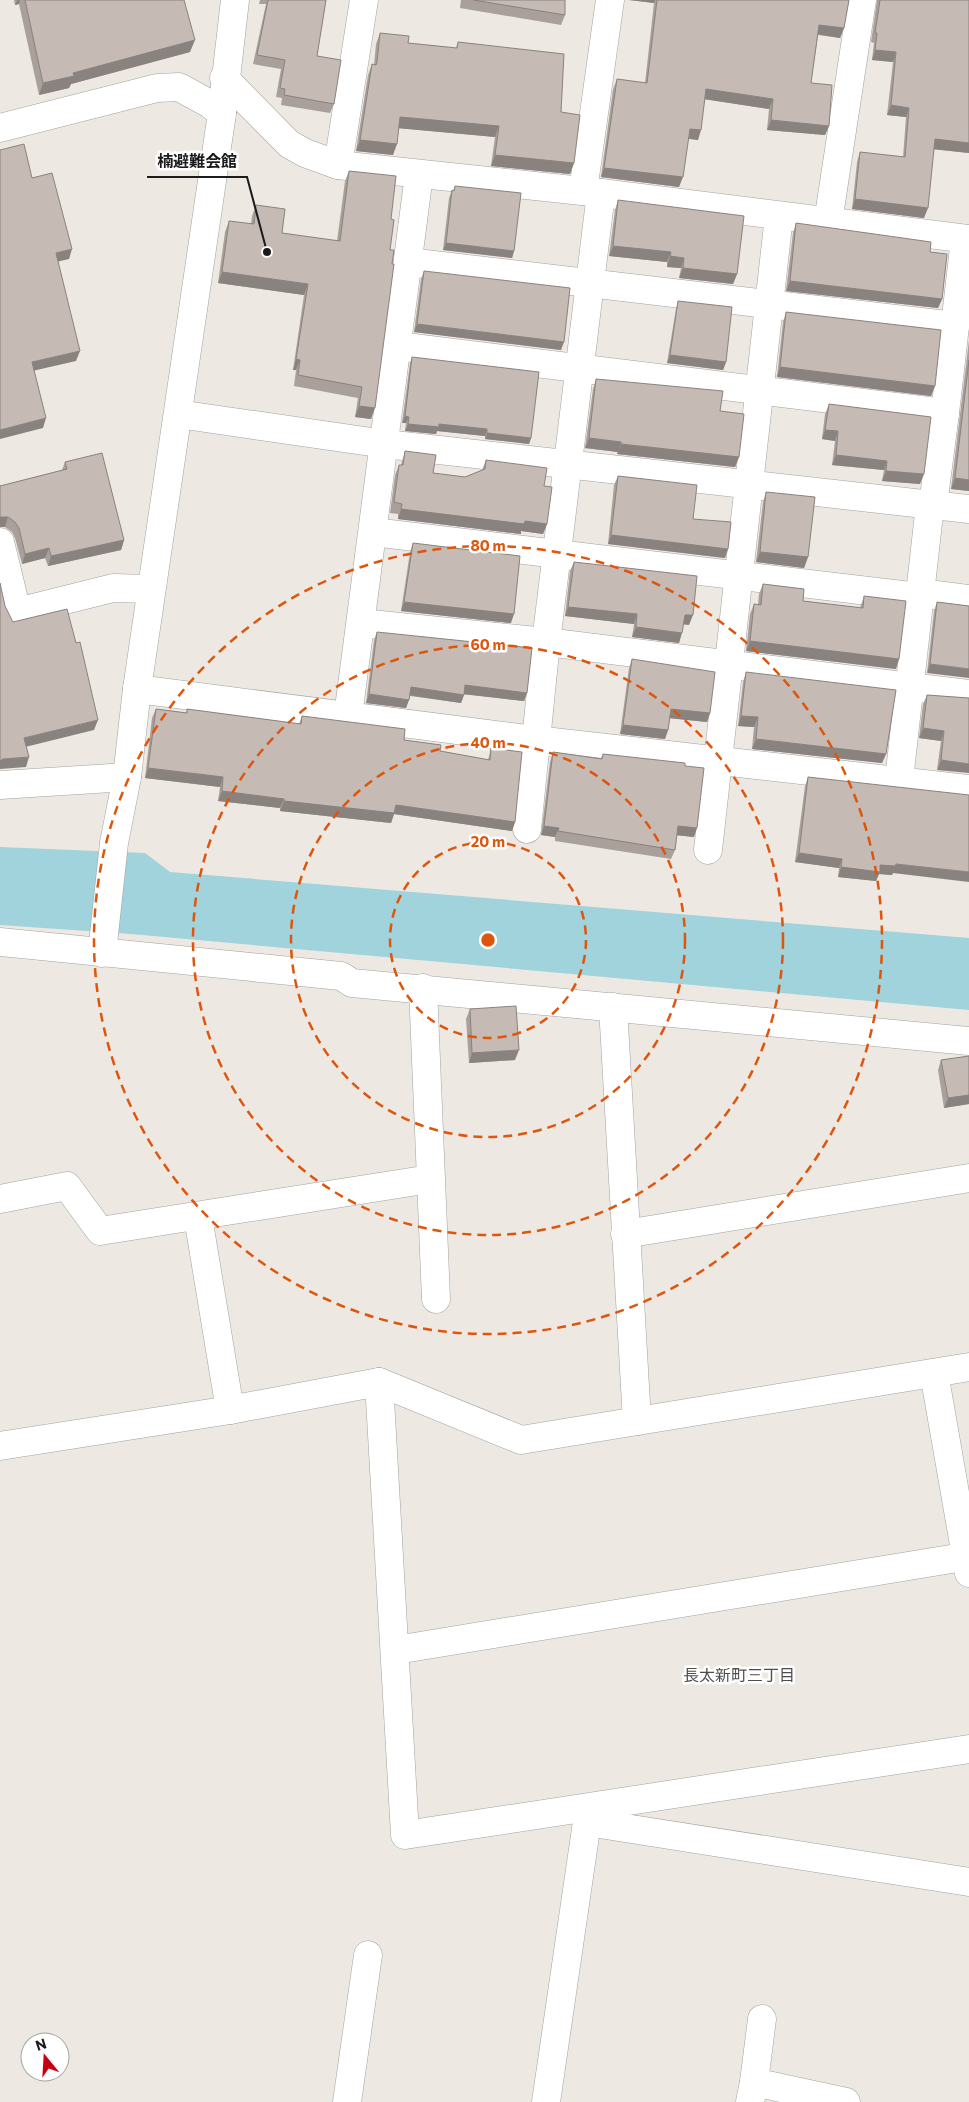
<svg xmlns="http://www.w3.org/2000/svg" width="969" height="2102" font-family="Commissioner,'Noto Sans JP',sans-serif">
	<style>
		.water { fill: #a0d3dc }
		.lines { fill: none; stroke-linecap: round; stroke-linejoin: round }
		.street-casing { stroke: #a2a2a2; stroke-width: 29 }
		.street { stroke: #fff; stroke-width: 28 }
		.wall { fill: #a9a09b }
		.shaded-wall { fill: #8a827e }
		.building { fill: #c5bab4; stroke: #8a827e }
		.ring { fill: none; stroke: #de560d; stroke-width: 2.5; stroke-dasharray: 9 6 }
		.labels { text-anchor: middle; stroke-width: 5; stroke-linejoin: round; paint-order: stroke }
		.neighbourhood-label { font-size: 16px; fill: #4e4e4e; stroke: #fff }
		.centre { fill: #de560d; stroke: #fff; stroke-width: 2.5 }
		.ring-label { font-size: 15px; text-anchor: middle; font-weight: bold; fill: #de560d; stroke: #fff; stroke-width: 5; stroke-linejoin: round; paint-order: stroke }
		.leader { fill: none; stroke: #1b1b1b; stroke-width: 2 }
		.callout-dot { fill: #1b1b1b; stroke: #fff; stroke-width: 2 }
		.callout-label { font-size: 16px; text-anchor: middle; font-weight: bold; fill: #1b1b1b; stroke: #fff; stroke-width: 5; stroke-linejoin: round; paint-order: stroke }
	</style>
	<rect width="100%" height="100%" fill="#ede8e1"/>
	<!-- water -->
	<path class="water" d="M0 847 145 853 170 872 969 938V1010L131 934 0 925Z"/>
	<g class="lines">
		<!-- street casing -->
		<g class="street-casing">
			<g id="street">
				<path d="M224 78 289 144 305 153 338 165 601 193 969 239"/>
				<path d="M0 128 157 88 179 87 210 104 222 113"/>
				<path d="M338 165 364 0"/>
				<path d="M583 191 610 0"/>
				<path d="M828 222 862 0"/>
				<path d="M408 262 955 326"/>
				<path d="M397 346 945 413 965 239"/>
				<path d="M178 414 385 444 969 509"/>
				<path d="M933 505 945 413"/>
				<path d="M373 532 919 597"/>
				<path d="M0 542 17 612 113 588 151 589"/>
				<path d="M920 593 969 599"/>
				<path d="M361 623 546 642 969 694"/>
				<path d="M137 689 535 740 969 789"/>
				<path d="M348 716 419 175"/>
				<path d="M899 780 930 505"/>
				<path d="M0 785 127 777"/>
				<path d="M527 829 546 642 601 193"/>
				<path d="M708 850 779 216"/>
				<path d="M0 942 341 976 352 983 969 1041"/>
				<path d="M102 953 114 843 127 777 137 689 222 113 235 0"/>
				<path d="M423 988 436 1299"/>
				<path d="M613 1007 637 1421"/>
				<path d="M0 1199 67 1186 100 1231 430 1179"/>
				<path d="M198 1217 230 1410"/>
				<path d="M625 1234 969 1178"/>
				<path d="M934 1373 969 1573"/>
				<path d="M379 1382 405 1835 969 1749"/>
				<path d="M0 1446 230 1410 379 1382 521 1440 969 1367"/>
				<path d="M396 1650 969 1556"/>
				<path d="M754 2082 846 2102"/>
				<path d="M347 2102 368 1955"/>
				<path d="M546 2102 587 1822 969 1882"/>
				<path d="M750 2102 754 2082 762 2019"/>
			</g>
		</g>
		<!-- street -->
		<use href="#street" class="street"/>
	</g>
	<!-- wall -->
	<g class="wall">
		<path d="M14 0H184L190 52 71 84 69 88 39 95 19 4 15 5Z"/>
		<path d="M260 0H326L317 56 334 104 330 113 281 105 282 98 276 97 281 69 253 64 266 4H259Z"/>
		<path d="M461 0H565V15L561 25 460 8Z"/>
		<path d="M629 0H849L844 28 840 38 818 35 811 83 829 126 825 135 767 130 769 109 705 99 698 140 688 139 679 187 601 177 613 89 617 79 645 83 654 3Z"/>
		<path d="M877 0H969V153L934 149 924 218 852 209 857 162 860 152 903 157 906 117 887 115 893 62 872 60 874 43 871 42Z"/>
		<path d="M380 33 408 43 456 48 458 42 561 112 574 163 570 174 491 166 495 137 399 128 393 155 356 151 368 75 372 64 374 65 376 44Z"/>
		<path d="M349 171 391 219 390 250 371 419 355 417 358 398 294 386 296 370H293L304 295 218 283 225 232 229 221 251 224 252 216 256 205 282 233 337 241 345 181Z"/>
		<path d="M455 186 514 251 512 258 443 250 449 198 452 190 453 191Z"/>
		<path d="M618 200 737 274 733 284 679 278 681 268 667 267V262L609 256 615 210Z"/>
		<path d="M796 223 930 252 942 299 938 308 786 291 793 233Z"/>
		<path d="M424 271 561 350 414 332 421 279Z"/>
		<path d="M678 301 726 362 723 370 667 363 676 309Z"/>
		<path d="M786 312 935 386 931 396 777 377 783 322Z"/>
		<path d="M969 340V491L951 489Z"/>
		<path d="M412 357 531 438 529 444 485 439V436L437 431 436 434 405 431 406 423H402L410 363Z"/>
		<path d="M596 379 720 411 739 457 735 467 617 454 618 452 585 448 593 389Z"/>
		<path d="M829 404 920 484 882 481 884 470 832 465 835 441 822 439 825 414Z"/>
		<path d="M405 451 433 473 465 477 482 470 486 460 544 486 547 524 543 534 521 531V534L398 519V514L390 513 395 475 399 465H401Z"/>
		<path d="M65 462 124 540 121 550 48 566 45 558 22 564 15 538 12 532 5 527H0V486L62 470Z"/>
		<path d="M618 476 693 519 725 558 608 544 614 485Z"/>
		<path d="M766 492 808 557 804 568 756 562 763 502Z"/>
		<path d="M413 543 511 623 401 611 410 552Z"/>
		<path d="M574 562 689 625 683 624 679 643 632 637 634 624 565 616 570 571Z"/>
		<path d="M763 584 803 601 860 608 864 596 896 669 746 651 750 614 754 604 758 605 759 594Z"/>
		<path d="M937 602 969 606 927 673 934 611Z"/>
		<path d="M377 632 527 693 524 701 464 694 461 703 410 696 406 708 366 703 374 640Z"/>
		<path d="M632 659 710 713 707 722 670 718 668 730 665 739 620 734 629 668Z"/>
		<path d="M746 672 886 754 882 763 752 749 754 727 738 726 743 682Z"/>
		<path d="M927 695 969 698 937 770 941 741 919 738 923 704Z"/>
		<path d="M156 709 186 713 187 709 299 724 302 716 404 740 440 751 488 760 491 748 515 822 512 831 394 814 391 823 280 811V808L218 801 220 787 145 778 152 718Z"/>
		<path d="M553 752 601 758 603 754 685 766 694 837 677 835 675 850 671 859 555 841V837L541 835 550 762Z"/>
		<path d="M808 777 893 873 892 875 879 874 876 881 838 877 839 868 795 862 805 786Z"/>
		<path d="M470 1009 515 1060 469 1063 466 1019Z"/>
		<path d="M969 1056V1104L944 1108 938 1070 941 1060Z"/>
	</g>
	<!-- shaded-wall -->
	<g class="shaded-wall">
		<path d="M17 0H20L19 4 15 5Z"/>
		<path d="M629 0H655L654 3Z"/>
		<path d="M819 25 844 28 840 38 816 34Z"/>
		<path d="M195 40 190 52 71 84 69 88 39 95 43 83 73 73Z"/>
		<path d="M875 50 896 52 893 62 872 60Z"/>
		<path d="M706 89 773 99 769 109 703 99Z"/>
		<path d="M891 105 909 108 906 117 887 115Z"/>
		<path d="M400 117 499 126 495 137 396 128Z"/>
		<path d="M771 120 829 126 825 135 767 130Z"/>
		<path d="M690 129 701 130 698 140 686 138Z"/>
		<path d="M935 139 969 143V153L931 149Z"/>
		<path d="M360 140 397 144 393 155 356 151Z"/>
		<path d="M495 155 574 163 570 174 491 166Z"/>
		<path d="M604 168 683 177 679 187 601 177Z"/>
		<path d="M855 199 928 208 924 218 852 209Z"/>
		<path d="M446 243 514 251 512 258 443 250Z"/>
		<path d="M613 246 671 252 667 262 609 256Z"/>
		<path d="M72 249 69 259 52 263 56 253Z"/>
		<path d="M670 256 684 258 681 268 667 267Z"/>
		<path d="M683 268 737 274 733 284 679 278Z"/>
		<path d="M222 272 308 284 304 295 218 283Z"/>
		<path d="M790 281 942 299 938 308 786 291Z"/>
		<path d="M417 324 564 342 561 350 414 332Z"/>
		<path d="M80 351 76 361 28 372 32 362Z"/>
		<path d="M670 355 726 362 723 370 667 363Z"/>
		<path d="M296 359 300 360 296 370H293Z"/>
		<path d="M780 367 935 386 931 396 777 377Z"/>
		<path d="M359 406 375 408 371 419 355 417Z"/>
		<path d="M405 416 409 417 406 423H402Z"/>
		<path d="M46 418 43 428 0 439V430Z"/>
		<path d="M408 424H439L487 429 485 436 437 431 436 434 405 431Z"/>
		<path d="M825 430 838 431 835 441 822 439Z"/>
		<path d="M487 433 531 438 529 444 485 439Z"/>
		<path d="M589 438 621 442 618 452 585 448Z"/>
		<path d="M621 444 739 457 735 467 617 454Z"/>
		<path d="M836 455 887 461 884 470 832 465Z"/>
		<path d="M886 471 924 474 920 484 882 481Z"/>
		<path d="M955 478 969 480V491L951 489Z"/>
		<path d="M401 509 525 521 547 524 543 534 521 531V534L398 519Z"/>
		<path d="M0 517H8L5 527H0Z"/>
		<path d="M611 535 728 549 725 558 608 544Z"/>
		<path d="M124 540 121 550 48 566 51 556Z"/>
		<path d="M49 548 45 558 22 564 25 554Z"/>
		<path d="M760 552 808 557 804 568 756 562Z"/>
		<path d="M404 602 514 614 511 623 401 611Z"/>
		<path d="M568 607 637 614 634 624 565 616Z"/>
		<path d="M685 615H693L689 625 681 624Z"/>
		<path d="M636 627 682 633 679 643 632 637Z"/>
		<path d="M750 641 899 659 896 669 746 651Z"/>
		<path d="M930 664 969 669V678L927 673Z"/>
		<path d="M465 685 527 693 524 701 462 694Z"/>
		<path d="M411 687 464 695 461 703 408 695Z"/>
		<path d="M369 694 409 700 406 708 366 703Z"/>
		<path d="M671 709 710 713 707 722 667 718Z"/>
		<path d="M741 716 758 717 754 727 738 726Z"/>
		<path d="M98 720 94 730 21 748 24 738Z"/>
		<path d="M623 725 668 730 665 739 620 734Z"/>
		<path d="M923 728 944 731 941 741 919 738Z"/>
		<path d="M756 739 886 754 882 763 752 749Z"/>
		<path d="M29 757 26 767 0 769V761L3 759Z"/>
		<path d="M941 760 969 764V773L937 770Z"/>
		<path d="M148 768 223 777 220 787 145 778Z"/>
		<path d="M222 791 284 799 280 808 218 801Z"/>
		<path d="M284 801 396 805 515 822 512 831 394 814 391 823 280 811Z"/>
		<path d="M544 826 559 828 555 837 541 835Z"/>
		<path d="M678 826 697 828 694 837 674 835Z"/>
		<path d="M799 853 842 859 839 868 795 862Z"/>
		<path d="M896 864 969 872V882L893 873 892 875 879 874 876 881 838 877 841 867Z"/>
		<path d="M519 1050 515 1060 469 1063 472 1053Z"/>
		<path d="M969 1095V1104L944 1108 948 1098Z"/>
	</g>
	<!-- building -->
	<g class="building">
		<path d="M25 0H184L195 40 73 73 74 76 43 83Z"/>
		<path d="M268 0H326L317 56 341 60 334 104 284 95 285 89 280 88 285 60 257 55Z"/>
		<path d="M473 0H565V15Z"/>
		<path d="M657 0H849L844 28 819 25 811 83 832 85 829 126 771 120 773 99 706 89 701 130 690 129 683 177 604 168 617 79 647 83Z"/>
		<path d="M880 0H969V143L935 139 928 208 855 199 860 152 905 157 909 108 891 105 896 52 875 50 877 33H875Z"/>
		<path d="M380 33 409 36 408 43 457 48 458 42 564 54 561 112 580 115 574 163 495 155 499 126 400 117 397 144 360 140 372 64 376 65 377 62Z"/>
		<path d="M24 144 32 178 52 173 72 249 56 253 80 351 32 362 46 418 0 430V150Z"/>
		<path d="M349 171 396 176 391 219 394 220 390 250H394L392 264H394L375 408 359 406 362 387 298 375 300 360 296 359 308 284 222 272 229 221 254 224 256 205 285 209 282 233 340 241Z"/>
		<path d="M455 186 521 193 514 251 446 243 452 190 454 191Z"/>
		<path d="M618 200 744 216 737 274 683 268 684 258 670 256 671 252 613 246Z"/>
		<path d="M796 223 931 242 930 252 947 254 942 299 790 281Z"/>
		<path d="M424 271 570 288 564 342 417 324Z"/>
		<path d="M678 301 732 307 726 362 670 355Z"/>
		<path d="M786 312 941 330 935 386 780 367Z"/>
		<path d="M412 357 539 372 531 438 487 433V429L439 424V427L408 424 409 417 405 416Z"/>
		<path d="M969 360V480L955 478Z"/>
		<path d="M596 379 723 391 720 411 744 414 739 457 621 444V442L589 438Z"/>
		<path d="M829 404 931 417 924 474 886 471 887 461 836 455 838 431 825 430Z"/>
		<path d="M405 451 436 455 433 473 465 477 485 469 486 460 547 468 544 486 552 487 547 524 525 521 524 524 401 509 402 504 394 502 399 465H403Z"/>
		<path d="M102 453 124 540 51 556 49 548 25 554 19 528 15 522 8 517H0V486L67 469 65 462Z"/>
		<path d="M618 476 697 485 693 519 731 522 728 549 611 535Z"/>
		<path d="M766 492 815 497 808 557 760 552Z"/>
		<path d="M413 543 520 556 514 614 404 602Z"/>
		<path d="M574 562 697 576 693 615H685L682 633 636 627 637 614 568 607Z"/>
		<path d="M0 583 5 606 13 622 67 609 76 643 80 642 98 720 24 738 29 757 3 759 0 761Z"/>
		<path d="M763 584 804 589 803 601 863 608 864 596 906 601 899 659 750 641 754 604 761 605Z"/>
		<path d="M937 602 969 606V669L930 664Z"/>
		<path d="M377 632 532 648 527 693 465 685 464 695 411 687 409 700 369 694Z"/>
		<path d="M632 659 715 672 710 713 671 709 668 730 623 725Z"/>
		<path d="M746 672 896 690 886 754 756 739 758 717 741 716Z"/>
		<path d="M927 695 969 698V764L941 760 944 731 923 728Z"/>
		<path d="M156 709 187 713V709L301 724 302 716 405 729 404 740 441 745 440 751 490 760 491 748 522 752 515 822 396 805 394 813 284 801V799L222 791 223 777 148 768Z"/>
		<path d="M553 752 602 759 603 754 685 763V766L704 768 697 828 678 826 675 850 558 831 559 828 544 826Z"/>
		<path d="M808 777 969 795V872L896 864 895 866 880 865V872L841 867 842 859 799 853Z"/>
		<path d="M516 1006 519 1050 472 1053 470 1009Z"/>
		<path d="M969 1056V1095L948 1098 941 1060Z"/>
	</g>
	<!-- distance rings -->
	<g class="ring">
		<circle cx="488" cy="940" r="98"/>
		<circle cx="488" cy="940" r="197"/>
		<circle cx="488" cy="940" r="295"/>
		<circle cx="488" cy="940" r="394"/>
	</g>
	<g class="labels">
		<!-- neighbourhood labels -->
		<g class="neighbourhood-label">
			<text x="739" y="1681">長太新町三丁目</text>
		</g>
	</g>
	<circle cx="488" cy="940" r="8" class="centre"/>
	<g class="ring-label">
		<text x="488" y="551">80 m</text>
		<text x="488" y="650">60 m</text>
		<text x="488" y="748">40 m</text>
		<text x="488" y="847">20 m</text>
	</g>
	<!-- callouts -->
	<path class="leader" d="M267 252L247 177H147"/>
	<circle class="callout-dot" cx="267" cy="252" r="5"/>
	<g class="callout-label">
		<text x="197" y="167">楠避難会館</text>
	</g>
	<!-- north arrow -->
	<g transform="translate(45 2057) rotate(342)"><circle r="24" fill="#ffffff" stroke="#a4a4a4"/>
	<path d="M0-4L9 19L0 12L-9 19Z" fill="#c70010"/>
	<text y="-8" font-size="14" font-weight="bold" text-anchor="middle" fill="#1b1b1b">N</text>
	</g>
</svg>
